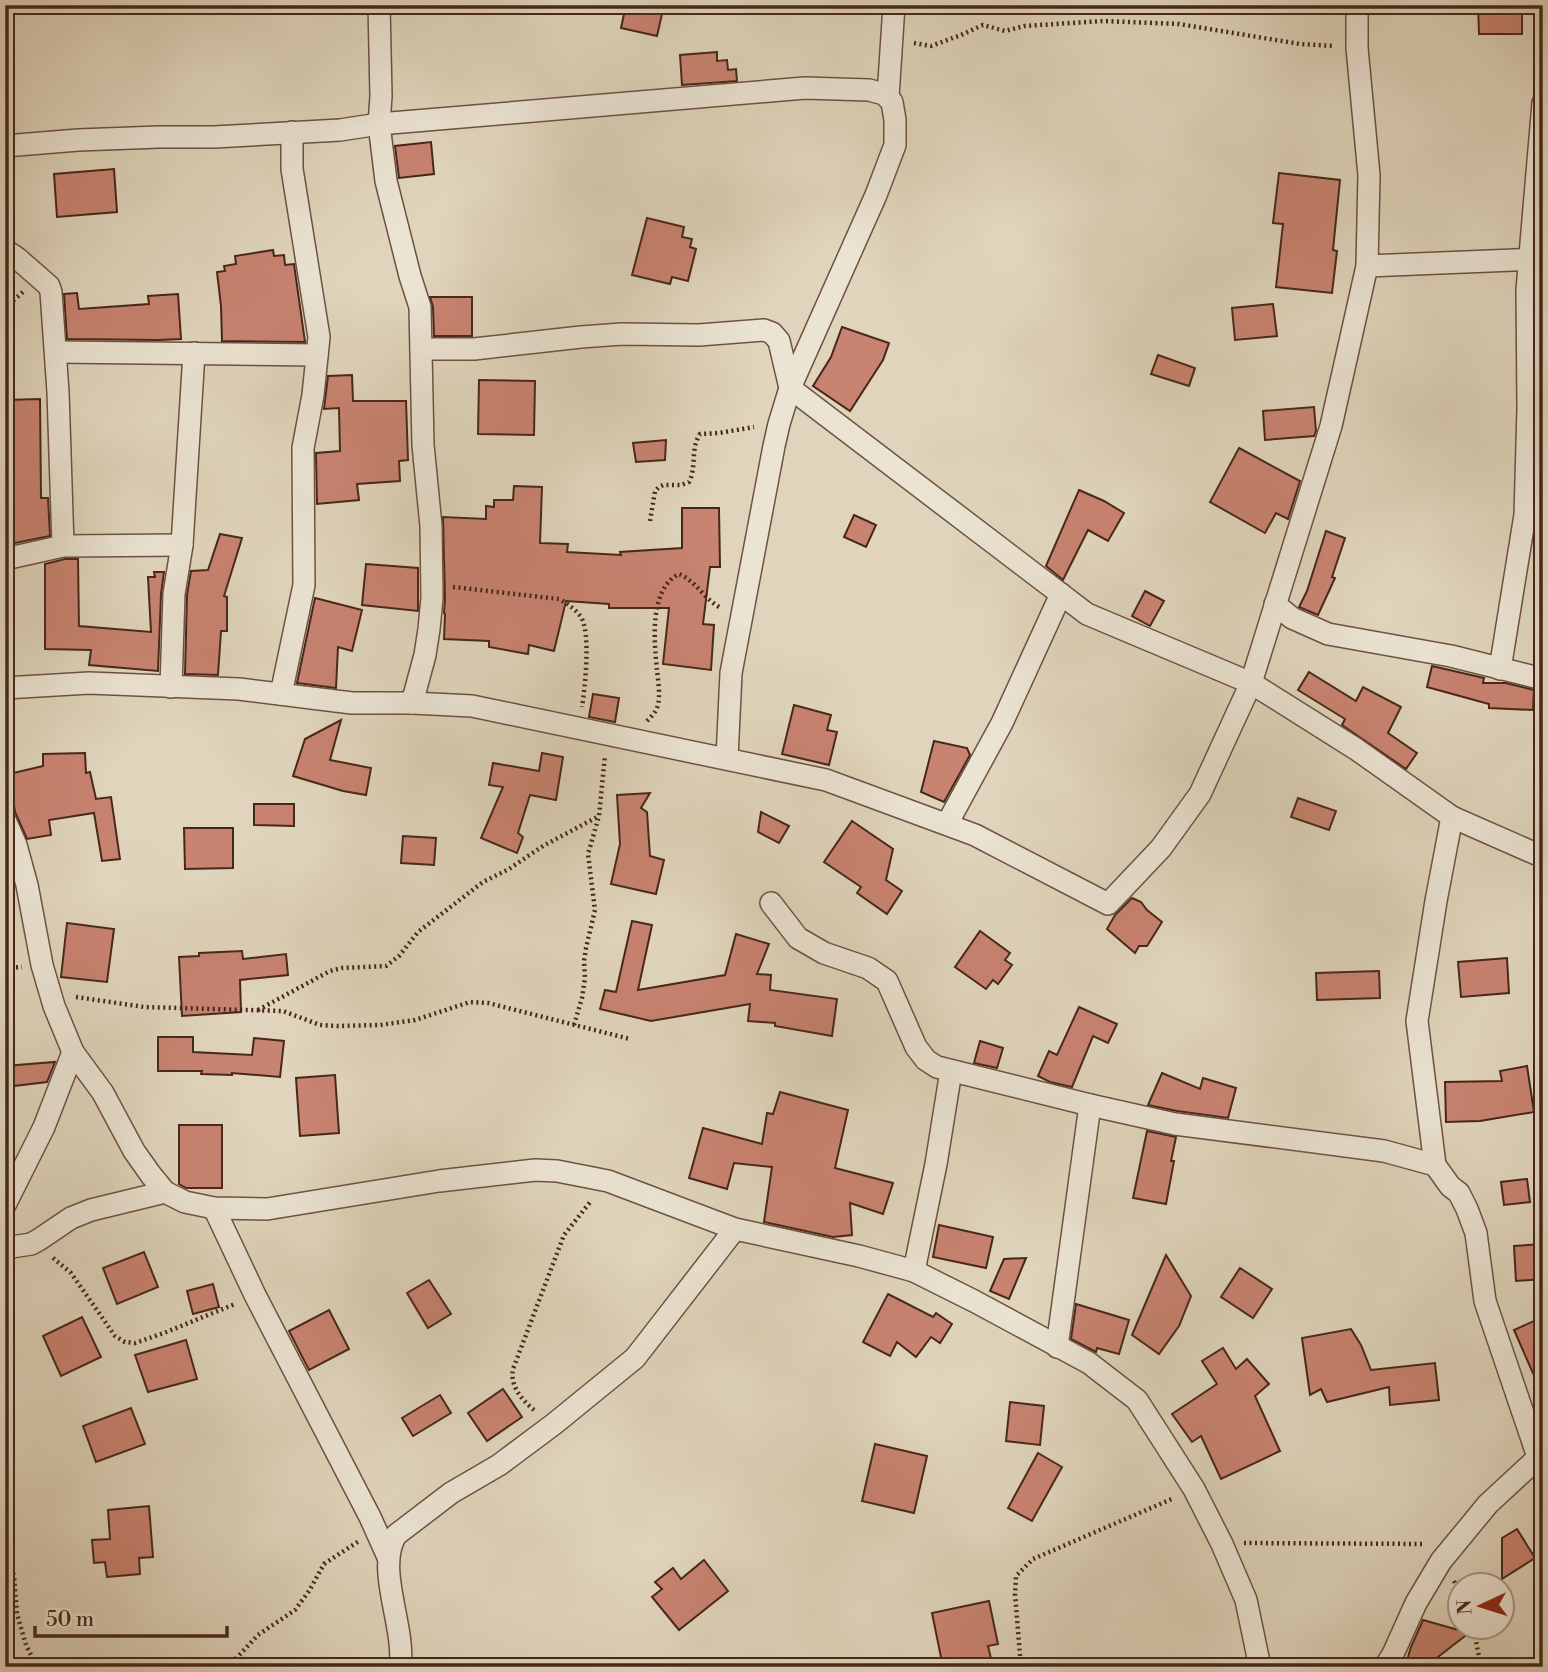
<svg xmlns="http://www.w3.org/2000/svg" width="1548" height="1672" font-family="'Libre Bodoni',serif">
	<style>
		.building { fill: #c98371; stroke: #47271b; stroke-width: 2 }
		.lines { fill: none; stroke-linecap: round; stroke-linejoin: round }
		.street-casing { stroke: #6d5243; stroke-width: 24 }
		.path { stroke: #47271b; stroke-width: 4.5; stroke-dasharray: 2 3.5; stroke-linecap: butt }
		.street { stroke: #ebe4d3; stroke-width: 21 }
	</style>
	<rect width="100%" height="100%" fill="#e0d5bc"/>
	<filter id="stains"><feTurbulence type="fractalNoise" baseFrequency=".00286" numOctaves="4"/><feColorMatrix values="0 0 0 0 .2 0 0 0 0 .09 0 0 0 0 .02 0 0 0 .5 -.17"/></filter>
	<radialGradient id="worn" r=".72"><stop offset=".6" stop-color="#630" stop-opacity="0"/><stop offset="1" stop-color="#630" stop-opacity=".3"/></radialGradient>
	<!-- building -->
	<g class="building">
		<path d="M626 5H664L657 36 621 28Z"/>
		<path d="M1478 5H1522V34H1479Z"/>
		<path d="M717 52V61L727 60 728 70 736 69 737 81 682 85 680 55Z"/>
		<path d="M431 142 434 174 399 178 395 146Z"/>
		<path d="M114 169 117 212 57 217 54 174Z"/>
		<path d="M1279 173 1340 180 1333 250 1337 251 1332 293 1276 287 1283 224 1273 223Z"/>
		<path d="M647 218 684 227 682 237 692 239 690 247 696 249 688 281 672 277 670 284 632 275Z"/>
		<path d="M273 250 274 256 284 255 285 265 294 264 305 342 222 341 221 306 217 272 225 271 224 266 236 264 235 256Z"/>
		<path d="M77 293 79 309 149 304 148 296 178 294 181 339 159 340 67 339 64 294Z"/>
		<path d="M430 297H472V336H434L433 307Z"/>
		<path d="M1273 304 1277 336 1235 340 1232 308Z"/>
		<path d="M842 327 889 343 883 360 850 411 813 386 831 357Z"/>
		<path d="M1158 355 1195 368 1189 386 1151 374Z"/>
		<path d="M352 375 353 401H406L408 460 399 461 400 481 357 484 359 500 317 504 316 453 340 451 339 408 324 409 328 376Z"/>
		<path d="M479 380 535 381 534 435 478 434Z"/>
		<path d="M40 399 41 498H48L50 536 5 545V400Z"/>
		<path d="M1314 407 1316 431 1314 436 1265 440 1263 411Z"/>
		<path d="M666 440 665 460 636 462 633 443Z"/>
		<path d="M1239 448 1300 481 1288 519 1276 513 1265 533 1210 502Z"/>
		<path d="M514 486 542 487 540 543 568 544 567 552 621 555 620 552 682 548V508H719L720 567H710L703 624 714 625 711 670 663 664 669 608H609V604L566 601 554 651 529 645 528 654 489 647V641L444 639 445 614 444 613 445 598 443 517 486 519V506L494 507V500H513Z"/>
		<path d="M1079 490 1104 501 1124 513 1108 541 1088 530 1063 580 1046 566Z"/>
		<path d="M854 515 876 525 866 547 844 537Z"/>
		<path d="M1326 531 1345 538 1332 577 1335 578 1318 615 1299 607 1307 591Z"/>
		<path d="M220 534 242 538 224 596 227 597V631H221L218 675 185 674 187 595 191 571 208 570Z"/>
		<path d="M65 559H78L79 626 151 632 148 577H155L154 572H164L161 594 158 671 89 665 91 650 45 649V564Z"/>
		<path d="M366 564 418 568V611L362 605Z"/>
		<path d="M1145 591 1164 601 1150 626 1132 616Z"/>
		<path d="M315 598 362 610 352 651 338 647 336 688 297 683Z"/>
		<path d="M1432 666 1484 678 1483 683H1506L1534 690 1533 710 1489 708V704L1427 687Z"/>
		<path d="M1309 672 1356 701 1363 687 1401 707 1388 733 1417 753 1406 769 1342 725 1345 719 1298 690Z"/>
		<path d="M593 694 619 698 615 722 589 717Z"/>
		<path d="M794 705 831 715 827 730 837 732 829 765 782 754Z"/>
		<path d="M341 720 330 760 371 768 366 795 343 791 293 776 305 739Z"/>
		<path d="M934 741 967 748 970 755 944 802 921 792Z"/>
		<path d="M85 753 86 773 90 772 96 799 111 797 120 859 102 861 94 813 49 820 51 835 27 839 15 812 9 774 43 766V754Z"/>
		<path d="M542 753 563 757 556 800 530 795 518 833 523 837 517 853 481 838 503 787 489 785 493 763 539 771Z"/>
		<path d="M650 793 641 808 647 812 650 856 664 860 656 894 611 884 620 844 617 795Z"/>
		<path d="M1298 798 1336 811 1329 830 1291 817Z"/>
		<path d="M254 804H294V826L254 825Z"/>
		<path d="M761 812 789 826 779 843 758 832Z"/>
		<path d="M852 821 893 849 886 880 902 891 887 914 857 893 861 887 824 862Z"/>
		<path d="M184 828H233V868L185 869Z"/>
		<path d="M403 836 436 838 434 865 401 863Z"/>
		<path d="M1132 898 1141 902 1147 910 1162 922 1147 946H1139L1135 953 1107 929 1115 915Z"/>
		<path d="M632 921 652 925 638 990 725 975 736 934 769 944 757 974 771 975 770 990 837 999 832 1036 775 1026V1023L748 1021 750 1004 651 1021 600 1009 605 990 616 992Z"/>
		<path d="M67 923 114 929 107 982 61 977Z"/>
		<path d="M980 931 1010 953 1005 960 1012 965 998 984 993 980 986 989 955 967Z"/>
		<path d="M242 951 243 959 286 954 288 975 240 980 241 1012 182 1016 179 957 199 956V953Z"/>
		<path d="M1507 958 1509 993 1461 997 1458 962Z"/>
		<path d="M1379 971 1380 998 1317 1000 1316 973Z"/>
		<path d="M1079 1007 1117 1024 1108 1043 1093 1036 1072 1087 1050 1082 1038 1076 1049 1051 1057 1055Z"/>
		<path d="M158 1037H193V1052L252 1055 254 1038 284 1041 280 1077 232 1073V1075L201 1074 202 1071H158Z"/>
		<path d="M980 1041 1003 1048 997 1068 974 1063Z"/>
		<path d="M55 1062 47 1082 5 1087V1066Z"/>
		<path d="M1527 1066 1534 1112 1480 1121 1446 1122 1445 1082 1502 1081 1500 1071Z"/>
		<path d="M1162 1073 1200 1089 1203 1078 1236 1088 1228 1118 1177 1111 1148 1105Z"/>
		<path d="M335 1075 339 1133 300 1136 296 1078Z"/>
		<path d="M780 1092 848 1110 835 1168 893 1183 883 1214 850 1203 852 1235 833 1237 764 1222 772 1167 734 1163 727 1189 689 1178 703 1128 762 1144 767 1113 773 1114Z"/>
		<path d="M179 1125H222V1188H186L179 1184Z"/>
		<path d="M1147 1131 1176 1137 1171 1161H1174L1166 1204 1133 1198Z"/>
		<path d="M1527 1179 1530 1202 1504 1205 1501 1182Z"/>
		<path d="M939 1225 993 1237 986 1268 933 1257Z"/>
		<path d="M1543 1244V1279L1516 1281 1514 1246Z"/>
		<path d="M144 1252 158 1287 117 1304 103 1268Z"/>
		<path d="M1166 1255 1191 1296 1179 1326 1159 1354 1132 1335Z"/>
		<path d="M1026 1258 1009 1299 990 1291 1004 1259Z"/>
		<path d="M1240 1268 1272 1289 1253 1318 1221 1297Z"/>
		<path d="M429 1280 451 1314 428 1328 407 1293Z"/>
		<path d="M213 1284 219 1307 193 1314 187 1291Z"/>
		<path d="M888 1294 933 1317 936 1313 952 1324 940 1343 931 1337 916 1357 897 1342 890 1356 863 1342Z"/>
		<path d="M1076 1304 1129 1320 1119 1354 1097 1348 1096 1352 1071 1339Z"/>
		<path d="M329 1310 349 1349 309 1370 289 1331Z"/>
		<path d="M82 1317 101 1357 61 1376 43 1336Z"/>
		<path d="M1543 1317V1396L1514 1330Z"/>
		<path d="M1351 1329 1361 1345 1371 1370 1435 1363 1439 1400 1390 1405 1389 1387 1327 1402 1321 1389 1310 1395 1302 1338Z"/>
		<path d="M186 1340 197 1379 148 1392 135 1355Z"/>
		<path d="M1223 1348 1236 1369 1247 1359 1269 1384 1255 1396 1280 1451 1221 1479 1201 1436 1192 1442 1172 1414 1217 1384 1202 1361Z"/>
		<path d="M503 1389 522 1417 487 1441 468 1413Z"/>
		<path d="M440 1395 451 1413 413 1436 402 1418Z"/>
		<path d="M1010 1402 1044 1406 1040 1445 1006 1441Z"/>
		<path d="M131 1408 145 1444 96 1462 83 1426Z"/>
		<path d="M875 1444 927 1456 914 1513 862 1501Z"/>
		<path d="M1038 1453 1062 1467 1032 1521 1008 1508Z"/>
		<path d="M149 1506 153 1557 139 1558 140 1574 107 1577 105 1562 94 1563 92 1540 110 1539 108 1510Z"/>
		<path d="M1517 1529 1535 1558 1502 1579V1538Z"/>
		<path d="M704 1560 728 1591 679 1630 652 1597 662 1589 655 1582 673 1568 681 1579Z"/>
		<path d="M989 1601 998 1644 988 1646 993 1667H943L932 1613Z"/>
		<path d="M1423 1620 1469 1633 1425 1667H1405L1411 1647Z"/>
	</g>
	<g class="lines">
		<!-- street casing -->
		<g class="street-casing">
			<g id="street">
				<path d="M379 5 381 96 379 124 386 181 410 276 420 307 423 445 431 526 432 598 429 629 425 655 412 703"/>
				<path d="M888 97 894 5"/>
				<path d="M5 146 78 140 159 137H214L340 130 379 124 805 88 869 90 884 94 892 102 895 120V145L876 195 790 388 779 424 774 446 731 673 727 758"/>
				<path d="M5 250 17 258 49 286 51 292 58 392 63 546"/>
				<path d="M1367 266 1541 259"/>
				<path d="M421 349H474L581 337 622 334 699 335 764 330 772 333 779 341 790 388 1087 614 1251 683 1356 749 1452 817 1543 857"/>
				<path d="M56 352 317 355"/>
				<path d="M5 559 63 546 182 545"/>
				<path d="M1275 604 1292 618 1328 634 1451 656 1543 679"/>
				<path d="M1500 669 1525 515 1528 408 1527 290 1543 103"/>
				<path d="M171 687 174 594 182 545 194 353"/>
				<path d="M5 688 89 683 239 689 352 703H412L472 706 826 780 975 835 1108 904 1161 848 1200 794 1251 683 1331 426 1367 266 1369 175 1357 48V5"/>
				<path d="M281 694 304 585 303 448 313 395 319 337 292 169V132"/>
				<path d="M5 820 16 845 27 885 42 965 54 1006 73 1052 103 1093 134 1151 151 1175 165 1192 185 1202 214 1208 267 1209 439 1181 535 1170 557 1171 608 1181 735 1229 859 1256 914 1271 974 1301 1089 1363 1137 1400 1194 1489 1222 1544 1246 1600 1260 1667"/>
				<path d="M947 824 1002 723 1061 594"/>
				<path d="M771 903 798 938 824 953 868 968 887 981 916 1047 926 1060 937 1067 1090 1105 1175 1124 1384 1151 1435 1165 1450 1186 1459 1193 1467 1209 1476 1233 1485 1301 1538 1457"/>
				<path d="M1435 1165 1417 1021 1436 901 1452 817"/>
				<path d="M5 1205 44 1127 73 1052"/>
				<path d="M214 1208 255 1295 370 1517 388 1557"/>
				<path d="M5 1248 31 1244 40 1239 71 1218 91 1210 165 1192"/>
				<path d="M914 1271 936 1164 951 1071"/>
				<path d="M1057 1347 1090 1105"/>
				<path d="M400 1667C406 1627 375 1569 396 1535L451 1493 499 1465 554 1424 635 1358 735 1229"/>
				<path d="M1385 1667 1393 1654 1416 1603 1441 1561 1488 1504 1543 1453"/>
			</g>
		</g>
		<!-- path -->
		<g class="path">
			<path d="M914 43 931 46 961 35 983 25 1005 31 1024 26 1103 21 1179 24 1300 44 1335 46"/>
			<path d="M5 308 23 292"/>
			<path d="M650 521 655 491 659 487 663 485H681L689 482C697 467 690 449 700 434L719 433 754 427"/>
			<path d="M453 587 559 599C568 604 575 609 581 617 591 634 585 687 582 707"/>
			<path d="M647 721C651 717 655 713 657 708 661 697 658 682 657 670 654 641 649 589 679 574 696 581 705 600 721 608"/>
			<path d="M5 968 22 967"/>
			<path d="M76 997 144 1007 283 1011 320 1025 337 1026 380 1025 415 1020 470 1002 488 1003 630 1039"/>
			<path d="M258 1010 330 971 342 968 386 966 399 956 418 932 483 882 509 869 543 846 599 816"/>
			<path d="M574 1025 582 998 585 978 584 961 586 948 595 910 588 854 599 816 605 755"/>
			<path d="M53 1258 71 1273 115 1336 125 1342 135 1343 164 1333 235 1304"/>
			<path d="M534 1410C521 1399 510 1386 513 1369L564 1235 591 1201"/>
			<path d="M5 1541 14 1576 17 1614 26 1645 37 1667"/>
			<path d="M1244 1543 1425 1544"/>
			<path d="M1454 1581 1460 1592"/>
			<path d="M1473 1626 1481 1667"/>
			<path d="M228 1667 258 1635 295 1610 309 1591 324 1564 359 1541"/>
			<path d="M1021 1667 1015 1594 1016 1576 1033 1559 1174 1498"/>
		</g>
		<!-- street -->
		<use href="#street" class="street"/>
	</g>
	<!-- margin -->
	<rect width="1548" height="1672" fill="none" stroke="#e0d5bc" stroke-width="28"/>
	<rect x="7" y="7" width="1534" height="1658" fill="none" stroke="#47271b" stroke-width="3.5"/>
	<rect x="14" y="14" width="1520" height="1644" fill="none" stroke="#47271b" stroke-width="2"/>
	<!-- north arrow -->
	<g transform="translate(1481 1606) rotate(266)"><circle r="33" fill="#ebe4d3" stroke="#a99889" stroke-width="2"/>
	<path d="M0-5L12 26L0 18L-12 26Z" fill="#8f2418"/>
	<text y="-10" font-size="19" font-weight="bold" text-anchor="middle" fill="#47271b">N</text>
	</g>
	<!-- scale -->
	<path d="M35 1626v10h192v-10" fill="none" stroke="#47271b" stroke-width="3.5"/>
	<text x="46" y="1626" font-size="21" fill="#47271b" stroke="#ebe4d3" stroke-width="5" paint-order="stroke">50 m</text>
	<rect width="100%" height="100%" filter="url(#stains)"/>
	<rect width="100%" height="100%" fill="url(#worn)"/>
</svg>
